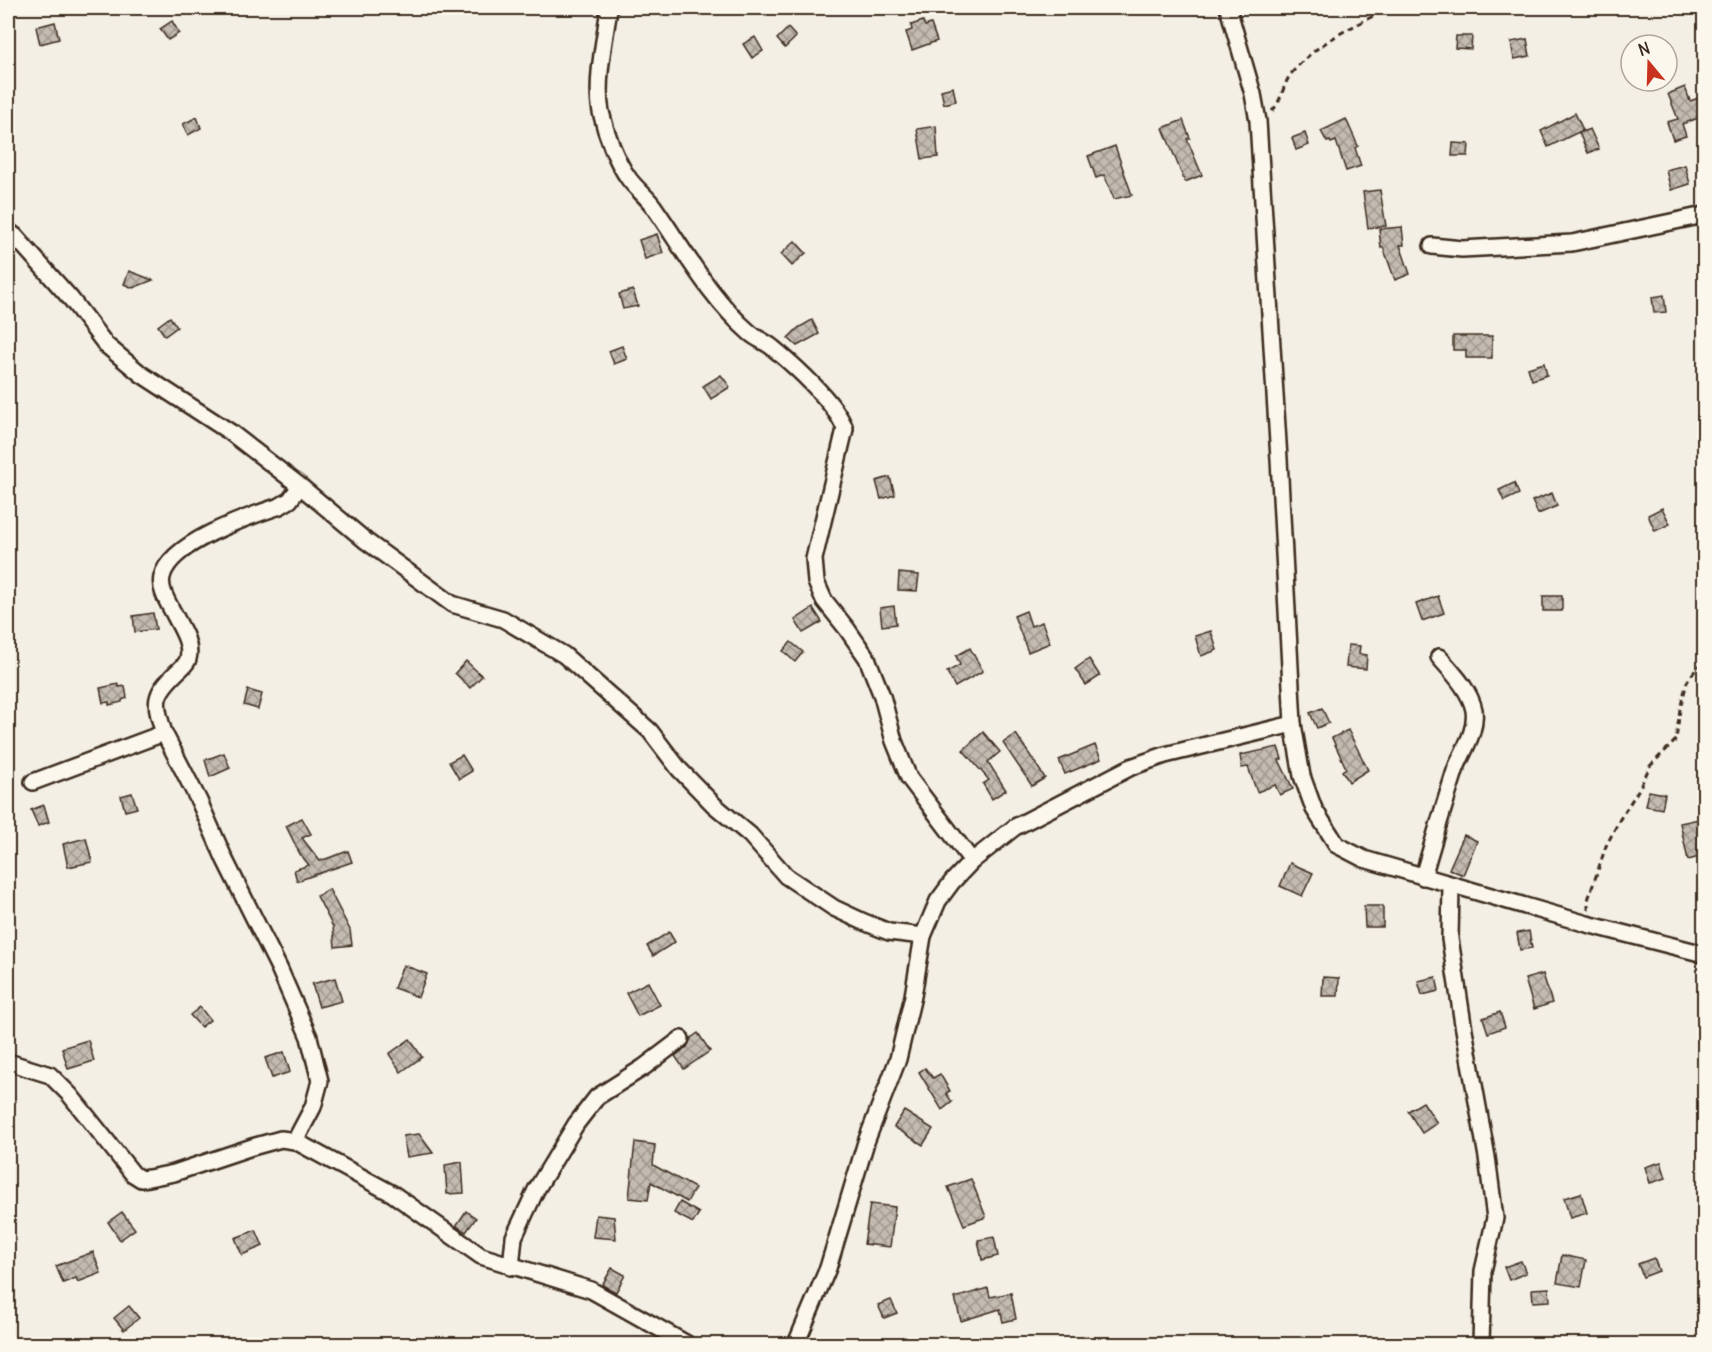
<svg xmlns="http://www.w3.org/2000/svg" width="1712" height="1352" font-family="Delius,sans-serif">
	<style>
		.building { fill: url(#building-cross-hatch); stroke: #3b2a1e; stroke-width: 1.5 }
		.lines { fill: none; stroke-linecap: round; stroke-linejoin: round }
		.minor-casing { stroke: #3b2a1e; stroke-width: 20 }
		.path { stroke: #3b2a1e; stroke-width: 3; stroke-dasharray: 6 4.5; stroke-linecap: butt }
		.minor { stroke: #fbf7ec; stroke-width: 15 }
	</style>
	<defs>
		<pattern id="building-cross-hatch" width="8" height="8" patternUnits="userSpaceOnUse" patternTransform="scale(1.5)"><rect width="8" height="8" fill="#c3bbb0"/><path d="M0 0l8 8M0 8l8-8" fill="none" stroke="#a0988f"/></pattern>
	</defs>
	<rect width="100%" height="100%" fill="#f3efe4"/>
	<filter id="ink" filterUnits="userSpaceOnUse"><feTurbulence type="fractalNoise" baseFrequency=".0167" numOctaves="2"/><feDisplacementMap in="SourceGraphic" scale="12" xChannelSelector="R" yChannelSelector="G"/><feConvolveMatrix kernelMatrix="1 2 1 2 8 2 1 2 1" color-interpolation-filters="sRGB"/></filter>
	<g filter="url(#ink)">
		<!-- building -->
		<g class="building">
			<path d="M172 21 179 33 168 40 160 29Z"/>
			<path d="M923 21 925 26 931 24 937 41 912 50 906 32 912 30 911 25Z"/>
			<path d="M55 22 59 39 40 44 36 27Z"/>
			<path d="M788 28 796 37 785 48 777 39Z"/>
			<path d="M1456 36H1472L1471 49 1455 48Z"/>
			<path d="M755 37 763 51 752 58 743 44Z"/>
			<path d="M1527 39 1530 56 1514 59 1511 42Z"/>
			<path d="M953 87 956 101 944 104 941 90Z"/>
			<path d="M1685 87 1690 101 1704 96V116L1682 124 1686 136 1673 140 1667 122 1678 119 1668 94Z"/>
			<path d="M1575 113 1583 130 1548 147 1541 131Z"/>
			<path d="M197 117 201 128 188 135 183 124Z"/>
			<path d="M1346 119 1358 146 1355 148 1361 166 1346 171 1336 141 1331 143 1330 141 1327 142 1321 131Z"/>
			<path d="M1183 120 1190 138 1187 139 1202 175 1185 182 1163 128Z"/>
			<path d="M936 126 938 157 922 159 917 129Z"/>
			<path d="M1590 129 1599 149 1588 153 1579 133Z"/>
			<path d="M1305 133 1309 145 1296 150 1292 138Z"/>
			<path d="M1453 143 1469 144 1468 156H1452Z"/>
			<path d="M1115 146 1132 195 1114 199 1104 175 1096 178 1088 156Z"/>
			<path d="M1685 165 1690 184 1671 190 1666 170Z"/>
			<path d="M1380 190 1386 226 1368 228 1363 192Z"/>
			<path d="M1402 227 1404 245H1400L1410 274 1395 280 1383 247 1381 248 1379 229Z"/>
			<path d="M657 234 663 253 645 259 639 240Z"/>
			<path d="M795 241 806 253 792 266 781 254Z"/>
			<path d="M129 271 153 280 133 288 124 284Z"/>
			<path d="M633 290 638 306 623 309 619 294Z"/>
			<path d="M1664 295 1666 312 1654 313 1652 297Z"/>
			<path d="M170 317 177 327 165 336 158 326Z"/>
			<path d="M812 320 819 334 797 346 788 338 798 328Z"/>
			<path d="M1453 336H1492V358H1466V350H1453Z"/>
			<path d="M622 346 627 359 614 364 609 351Z"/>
			<path d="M1544 363 1547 375 1532 380 1528 368Z"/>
			<path d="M721 375 730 387 711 399 703 386Z"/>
			<path d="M890 477 895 495 881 499 876 481Z"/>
			<path d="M1514 483 1519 494 1504 501 1499 490Z"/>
			<path d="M1552 493 1557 506 1538 514 1532 501Z"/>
			<path d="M1662 508 1670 524 1655 531 1648 515Z"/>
			<path d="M899 573 919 575 917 591 898 590Z"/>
			<path d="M1438 596 1444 613 1422 621 1416 604Z"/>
			<rect x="1543" y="596" width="19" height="15"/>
			<path d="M894 606 896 624 882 626 880 608Z"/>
			<path d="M813 608 822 622 803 633 795 620Z"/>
			<path d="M1026 611 1031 626 1042 622 1050 643 1028 652 1014 616Z"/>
			<path d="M153 613 156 629 135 632 133 616Z"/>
			<path d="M1211 631 1217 650 1201 656 1195 636Z"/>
			<path d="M791 642 803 652 795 662 783 651Z"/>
			<path d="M1348 645 1360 646 1359 654 1367 655 1366 669 1346 667Z"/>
			<path d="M970 648 983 671 955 687 947 672 960 665 956 656Z"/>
			<path d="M1089 659 1100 676 1086 685 1075 669Z"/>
			<path d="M466 661 482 676 470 688 455 673Z"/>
			<path d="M119 684V687L125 686 127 698 122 700V702L109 705V702L103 703 100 688Z"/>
			<path d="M248 690 262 694 258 709 244 705Z"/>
			<path d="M1322 708 1329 723 1317 728 1310 713Z"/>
			<path d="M1348 730 1368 770 1349 782 1342 771 1346 768 1332 738Z"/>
			<path d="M983 732 1000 752 988 762 1006 790 992 799 983 784 989 780 963 750Z"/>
			<path d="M1016 734 1045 778 1032 786 1003 743Z"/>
			<path d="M1095 745 1101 759 1065 774 1059 760Z"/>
			<path d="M1278 747 1282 759 1279 760 1293 789 1280 795 1275 785 1257 792 1248 767 1242 768 1240 755Z"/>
			<path d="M224 753 230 768 210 777 205 760Z"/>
			<path d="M462 755 472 771 459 779 449 762Z"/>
			<path d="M1649 791 1665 794 1662 809 1646 806Z"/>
			<path d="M132 793 137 808 125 811 121 796Z"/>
			<path d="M44 805 49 822 38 826 31 810Z"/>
			<path d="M302 818 311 834 302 838 320 861 348 851 352 862 297 881 294 870 309 865 300 854 286 826Z"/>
			<path d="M1704 818V835L1698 837 1703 856 1688 860 1680 823Z"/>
			<path d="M1464 835 1477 841 1463 875 1449 869Z"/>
			<path d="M86 838 92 862 68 867 63 844Z"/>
			<path d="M1290 863 1313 873 1302 896 1280 886Z"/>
			<path d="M329 889 350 930 352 945 335 947 333 927 317 896Z"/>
			<path d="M1364 906H1383V927H1365Z"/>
			<path d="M1529 931 1532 948 1520 950 1517 933Z"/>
			<path d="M669 932 675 942 653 956 647 946Z"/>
			<path d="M403 965 427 974 418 997 394 988Z"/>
			<path d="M1543 974 1552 1003 1534 1009 1525 979Z"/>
			<path d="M1323 977 1339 978 1338 996H1322Z"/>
			<path d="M1436 977 1439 991 1422 995 1418 981Z"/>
			<path d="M335 978 342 1001 319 1007 312 984Z"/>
			<path d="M648 982 660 1005 638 1016 626 993Z"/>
			<path d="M200 1007 210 1020 201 1027 190 1015Z"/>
			<path d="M1500 1012 1505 1027 1488 1033 1483 1018Z"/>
			<path d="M698 1033 710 1051 684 1069 675 1056 687 1047 691 1038Z"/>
			<path d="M410 1039 422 1057 401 1072 389 1054Z"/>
			<path d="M88 1040 94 1061 68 1069 62 1048Z"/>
			<path d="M284 1052 290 1072 272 1078 265 1058Z"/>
			<path d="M925 1068 933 1078 940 1074 950 1091 946 1093 952 1102 942 1110 919 1072Z"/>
			<path d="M1423 1102 1437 1123 1422 1133 1408 1111Z"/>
			<path d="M904 1111 933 1129 923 1145 894 1127Z"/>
			<path d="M419 1134 433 1153 407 1157 403 1136Z"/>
			<path d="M635 1142 655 1145 653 1165 695 1188 687 1202 651 1182 648 1200 629 1198Z"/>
			<path d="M462 1162 464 1193 447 1194 445 1165Z"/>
			<path d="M1661 1162 1666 1178 1650 1183 1645 1167Z"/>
			<path d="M971 1179 986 1217 964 1225 948 1187Z"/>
			<path d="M1581 1193 1587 1213 1570 1218 1564 1198Z"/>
			<path d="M680 1202 699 1213 693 1223 674 1213Z"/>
			<path d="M870 1204 895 1207 890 1247 864 1244Z"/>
			<path d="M466 1211 476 1218 466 1232 456 1226Z"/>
			<path d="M122 1212 135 1229 120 1240 108 1222Z"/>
			<path d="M596 1215 614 1217 616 1239 593 1237Z"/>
			<path d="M256 1230 263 1246 242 1255 235 1238Z"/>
			<path d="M994 1237 998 1256 982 1260 978 1240Z"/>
			<path d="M93 1252 101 1273 78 1282 76 1278 63 1283 56 1266Z"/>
			<path d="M1562 1255 1586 1260 1581 1287 1557 1283Z"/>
			<path d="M1654 1258 1659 1271 1643 1277 1638 1264Z"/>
			<path d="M1521 1261 1526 1273 1509 1280 1504 1267Z"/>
			<path d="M612 1268 625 1275 616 1292 602 1285Z"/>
			<path d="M988 1288 990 1297 1011 1293 1016 1319 1003 1322 1000 1309 961 1321 955 1298Z"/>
			<path d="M1549 1288 1550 1301 1533 1302 1532 1289Z"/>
			<path d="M891 1300 897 1313 884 1318 878 1305Z"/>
			<path d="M129 1306 139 1318 124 1330 114 1318Z"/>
		</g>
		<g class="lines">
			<!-- minor casing -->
			<g class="minor-casing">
				<g id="minor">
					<path d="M609 8C605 39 595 81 601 112 606 134 616 161 629 179 637 190 649 198 656 210 685 252 711 299 750 333 757 339 766 342 773 348 795 366 836 403 845 429L814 559 816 582 824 600 847 629 867 658 882 696 894 741 909 778 972 861"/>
					<path d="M1228 8 1253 94 1258 121 1279 459 1293 724 1302 776 1314 809 1337 845 1364 859 1587 924 1704 954"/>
					<path d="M8 231 15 236 71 299 106 345 141 374 230 432 300 486 366 541 452 604 503 619 564 655 650 731 679 769 714 805 750 835 786 876 834 908 864 922 889 932 923 936"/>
					<path d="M1432 246 1462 249 1572 243 1704 215"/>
					<path d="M164 733 199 801 225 860 279 968 309 1037 320 1081 313 1107 295 1141"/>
					<path d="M33 782 164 733C154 702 153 695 177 672 181 668 187 664 188 659 192 644 181 628 175 616 169 604 159 590 162 577 170 542 250 516 280 506L290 500 300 486"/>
					<path d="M1423 877C1433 841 1444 806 1455 771 1462 751 1477 733 1474 710 1470 690 1452 672 1439 657"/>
					<path d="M1451 886 1450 939 1463 1024 1487 1157 1495 1218 1483 1271 1481 1344"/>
					<path d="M8 1062 50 1075 70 1095 133 1174 141 1179 149 1178 174 1173 252 1147 281 1139 295 1141 393 1194 481 1256 591 1290 687 1344"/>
					<path d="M511 1267 514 1237 536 1190 576 1124 597 1097 644 1067 681 1039"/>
					<path d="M796 1344 828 1268 866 1142 898 1059 913 996 923 936 938 901 952 882 972 861 1015 827 1131 767 1165 755 1293 724"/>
				</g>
			</g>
			<!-- path -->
			<g class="path">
				<path d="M1272 111C1283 99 1282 86 1291 74 1315 43 1356 25 1389 8"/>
				<path d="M1588 910V900L1606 846 1620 819 1639 789 1650 766 1676 740 1680 709 1687 682 1696 669 1704 662"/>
			</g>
			<!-- minor -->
			<use href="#minor" class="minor"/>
		</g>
	</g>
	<!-- margin -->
	<rect width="1712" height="1352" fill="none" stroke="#fbf7ec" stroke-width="30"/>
	<rect x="15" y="15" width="1682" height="1322" fill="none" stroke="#3b2a1e" stroke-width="2" filter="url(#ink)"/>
	<!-- north arrow -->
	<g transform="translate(1649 63) rotate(341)"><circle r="28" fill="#fbf7ec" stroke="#aea59a" stroke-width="1.5"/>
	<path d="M0-4.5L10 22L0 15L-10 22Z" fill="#c8321e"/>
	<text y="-9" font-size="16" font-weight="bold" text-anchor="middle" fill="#3b2a1e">N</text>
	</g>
</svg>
